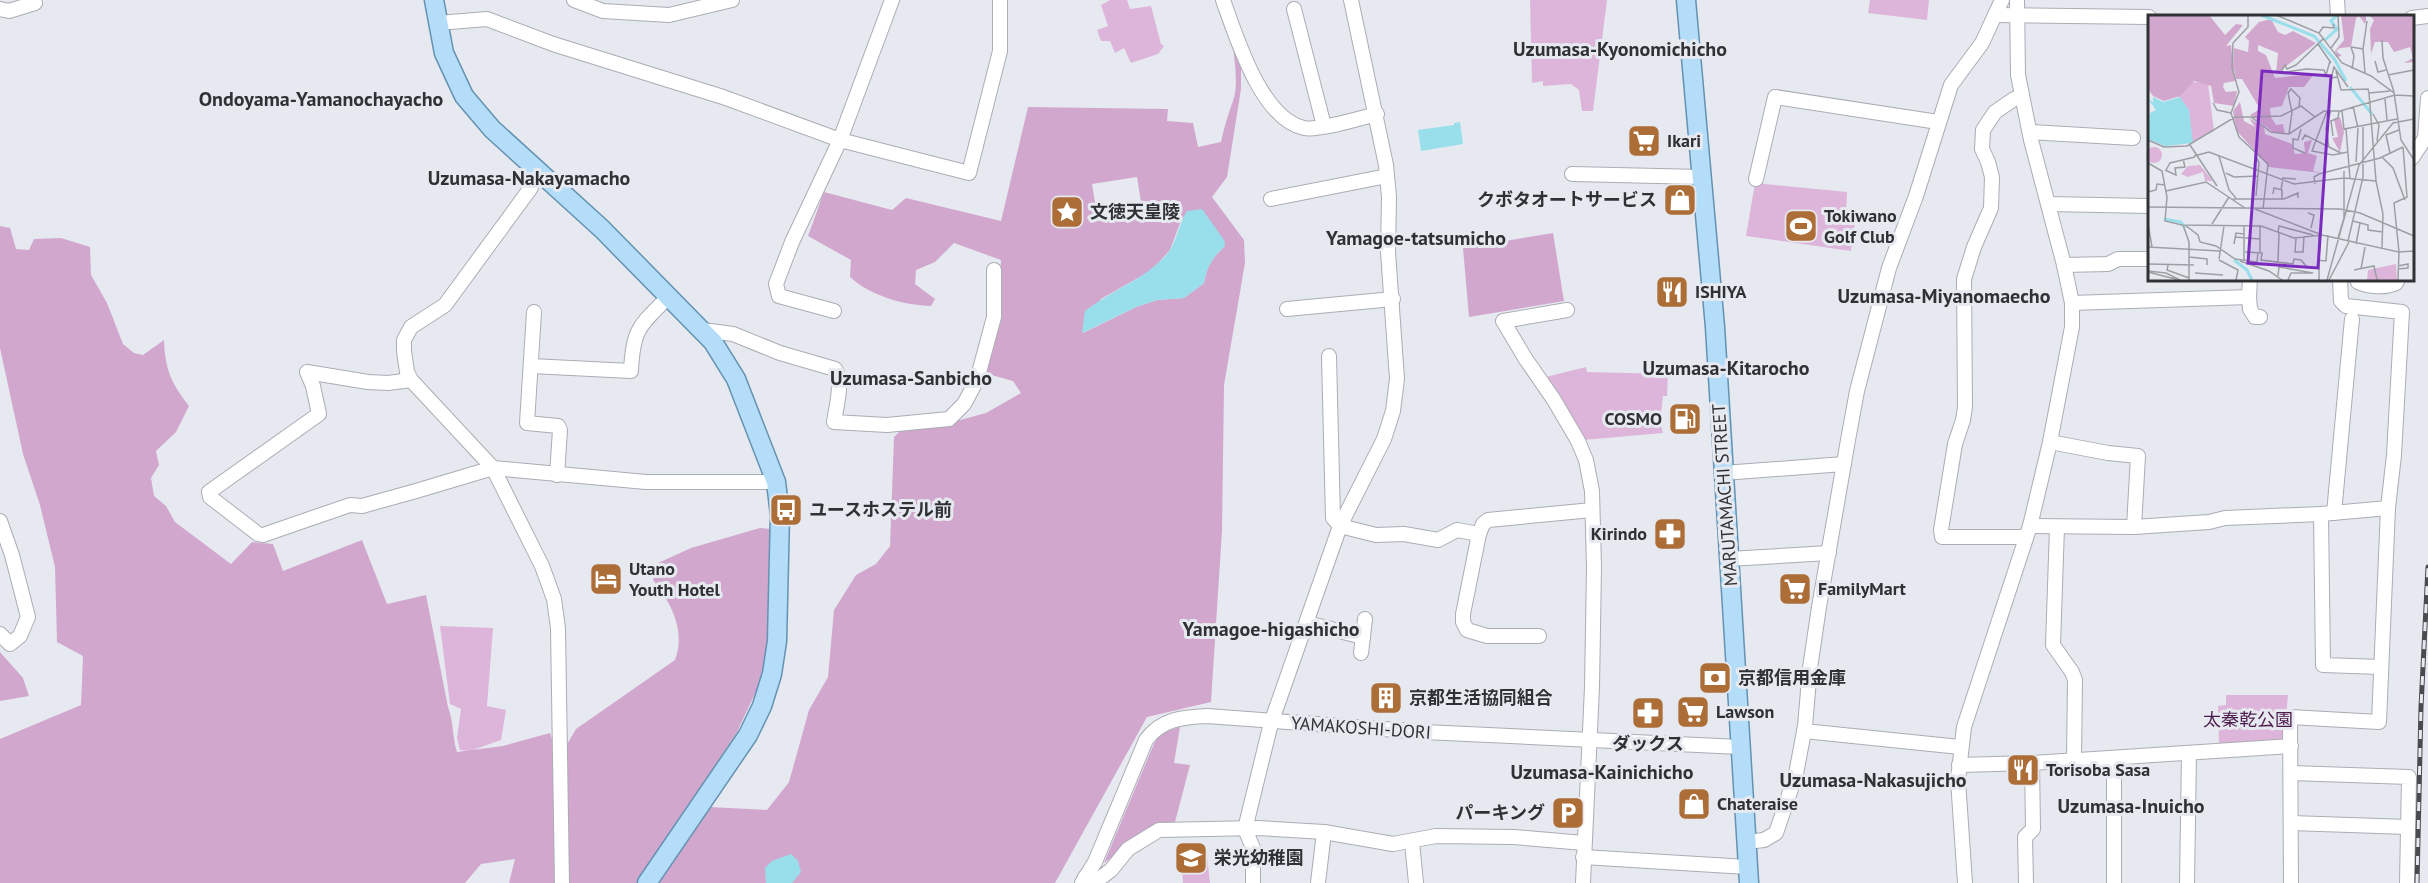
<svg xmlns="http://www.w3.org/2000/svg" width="2428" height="883" font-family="'PT Sans','Noto Sans JP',sans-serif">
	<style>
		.green { fill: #deb5da }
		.forest { fill: #d2a7ce; fill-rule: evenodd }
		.water { fill: #98dfeb }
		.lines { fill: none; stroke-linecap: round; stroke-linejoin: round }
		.minor-casing { stroke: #abadb4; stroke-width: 16 }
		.major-casing { stroke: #6592b1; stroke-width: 21 }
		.minor { stroke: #fff; stroke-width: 14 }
		.major { stroke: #b3ddf9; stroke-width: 18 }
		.rail-casing { stroke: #4a4b4f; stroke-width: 5 }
		.rail { stroke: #e6e9f0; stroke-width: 3; stroke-dasharray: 9; stroke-linecap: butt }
		.labels { text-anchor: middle; stroke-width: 6; stroke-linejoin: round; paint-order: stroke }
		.poi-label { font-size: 18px; font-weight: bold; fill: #303134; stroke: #e6e9f0; text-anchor: start }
		.street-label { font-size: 18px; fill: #303134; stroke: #e6e9f0 }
		.park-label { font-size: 18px; fill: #4d1a4c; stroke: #e6e9f0 }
		.neighbourhood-label { font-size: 20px; font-weight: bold; fill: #303134; stroke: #e6e9f0 }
		.inset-river { fill: none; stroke: #98dfeb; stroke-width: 3 }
		.inset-road { fill: none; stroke: #9d9fa5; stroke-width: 1.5 }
		.view { fill: #7b2cbf; fill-opacity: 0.15; stroke: #7b2cbf; stroke-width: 3 }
		.inset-edge { fill: none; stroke: #303134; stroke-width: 3 }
	</style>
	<rect width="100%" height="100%" fill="#e6e9f0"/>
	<!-- green -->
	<g class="green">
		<path d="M1110 0H1127L1130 9 1151 6 1161 44 1164 46 1158 54 1131 63 1124 48 1115 53 1110 41H1101L1097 30 1108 26 1101 5Z"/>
		<path d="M1530 0H1607L1593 111H1582L1579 90 1571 84 1543 86V81L1532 83Z"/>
		<path d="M1870 0H1929L1927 20 1868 13Z"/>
		<path d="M1755 183 1847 192 1846 214 1856 216 1851 251 1746 236Z"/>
		<path d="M1586 367 1587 372 1668 374 1667 396H1663L1660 423 1663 433 1583 440 1546 377Z"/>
		<path d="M440 626 493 628 487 706 506 710 501 740 470 751 460 750 457 738 461 709 450 704Z"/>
		<path d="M2226 695H2288L2284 742 2219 747 2218 706 2226 705Z"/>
		<path d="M1206 846 1210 883H1183L1180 850Z"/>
	</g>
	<!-- forest -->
	<g class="forest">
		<path d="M1233 43 1241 61V89L1227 177 1212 197 1244 240 1245 263 1224 385 1222 531 1211 702 1147 717 1055 883H655L709 807 767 810 789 782 809 710 828 677 834 610 856 575 876 564 890 546 894 437 904 427 953 422 986 413 1021 393 1013 381 984 373 999 308 1001 260 954 243 935 262 916 270 915 284 935 299 931 306C903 305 871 296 850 277L851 260 808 236 824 192 892 210 906 198 1001 221 1028 107 1168 109 1167 121 1193 123 1198 147 1221 142C1224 128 1228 114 1233 101 1239 84 1234 61 1233 43ZM1137 177 1141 202 1132 218 1098 221 1092 184ZM1182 218 1225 246C1212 258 1207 266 1204 283L1184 298 1157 300 1136 307 1083 333 1101 299 1152 270 1170 250Z"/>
		<path d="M0 226 10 228 16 249 29 250 34 239 61 238 90 247 91 275 107 303 123 344 134 353 143 355 164 340C165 369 171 383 189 406L176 432 156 451 159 465 151 478 154 496 166 506 175 522 231 564 252 542 273 544 283 571 362 540 387 604 426 595 448 707C454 723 452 736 457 752L503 746 550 733 553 743 557 883H509L515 859 481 864 465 883H0V739L81 705 83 656 57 642 55 567 40 505 23 454 0 348Z"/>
		<path d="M1553 233 1564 301 1469 317 1463 248Z"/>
		<path d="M760 528 771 529 769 638 760 683 737 732 638 883H568L566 746 576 729 675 660C686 630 671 603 653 580L658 563 691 548Z"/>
		<path d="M0 652 23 678 29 696 0 701Z"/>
		<path d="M1180 727 1174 763 1190 765 1175 822 1158 824 1104 863 1153 746 1160 733Z"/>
	</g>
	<!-- water -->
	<g class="water">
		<path d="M1460 122 1463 144 1421 151 1418 130 1454 125V123Z"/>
		<path d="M1202 209 1224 240 1225 246C1212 258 1207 266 1204 283L1184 298 1157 300 1136 307 1082 333 1085 311C1112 290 1146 279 1168 253 1177 241 1179 223 1187 211Z"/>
		<path d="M791 854 798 861 801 872 792 883H766L765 868 772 861Z"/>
	</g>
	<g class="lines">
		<!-- minor casing -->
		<g class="minor-casing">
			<g id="minor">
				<path d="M574 0 603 11 669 15 732 0"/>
				<path d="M1223 0C1236 36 1261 119 1304 128 1320 131 1360 118 1377 114"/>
				<path d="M2337 0 2338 16"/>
				<path d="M0 9 9 11 35 3 34 0"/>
				<path d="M1294 9 1324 126"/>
				<path d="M1995 15 2149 17"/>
				<path d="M2412 18 2428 16"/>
				<path d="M438 23 487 19 553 44 723 97 840 140 969 173 1000 51V0"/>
				<path d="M2022 96 2014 99 1995 112 1983 130 1982 149 1988 162 1992 177 1991 208 1974 247 1964 279 1965 407 1963 420 1955 444 1941 530 1942 537H2026"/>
				<path d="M2030 132 2133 138"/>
				<path d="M2412 158 2425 138 2428 98"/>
				<path d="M539 170 530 189 445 305 411 327 404 340V351L407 372 411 380 493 468 542 566 554 599 558 628 562 883"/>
				<path d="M1572 174 1701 177"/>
				<path d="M1756 179 1775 97 1938 122"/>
				<path d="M1271 199 1387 176"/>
				<path d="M2048 204 2149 206"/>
				<path d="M2064 265 2108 264 2118 259H2149"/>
				<path d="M2357 279 2358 282C2368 287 2386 288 2396 283L2398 279"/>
				<path d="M2249 297 2250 309 2255 317H2260"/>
				<path d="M2072 303 2249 297 2250 279"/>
				<path d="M1287 309 1393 299"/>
				<path d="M1567 310 1503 321 1525 358 1554 400 1578 441 1586 460 1592 491 1594 567 1592 687 1583 883"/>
				<path d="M834 311 779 296 776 284 792 242 840 140 892 0"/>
				<path d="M534 312 527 423 558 426 560 430 557 475"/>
				<path d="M703 330 733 334 780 353 835 369C844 380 836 408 834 422L887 425 949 419 964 404 977 380 994 317V270"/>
				<path d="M1329 356 1333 518 1340 526 1376 535 1404 534 1438 540 1457 530 1479 534"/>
				<path d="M531 366 631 371C633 327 640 326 669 296"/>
				<path d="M411 380 388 383 368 382 307 372 313 386 319 414 209 492 210 497 258 534 263 535 350 505 362 506 416 491 493 468 646 482H776"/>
				<path d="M2050 442 2108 453 2138 456 2134 527"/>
				<path d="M1723 473 1844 464"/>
				<path d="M2334 513 2352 319"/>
				<path d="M2321 514 2323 665 2381 667"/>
				<path d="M0 521 12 555 28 617 20 636 10 644 0 634"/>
				<path d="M2030 526 2134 527 2209 522 2225 518 2321 514 2388 508"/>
				<path d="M2057 527 2053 645 2072 672 2075 680 2074 760"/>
				<path d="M1729 559 1829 553"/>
				<path d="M1307 623 1363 637"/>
				<path d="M1539 636H1487L1467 630 1463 622V614L1479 534 1483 524 1488 520 1592 510"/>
				<path d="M1361 653 1365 619"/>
				<path d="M1804 731 1960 747"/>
				<path d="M1959 765 2032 763 2291 746"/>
				<path d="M2291 773 2409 777 2407 883"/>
				<path d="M2291 823 2408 827"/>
				<path d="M1412 842 1416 883"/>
				<path d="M1746 842 1764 840 1776 833 1796 774 1805 726 1810 668 1819 607 1848 440 1857 391 1889 268 1916 196 1951 85 1982 43 2002 0"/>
				<path d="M1583 857 1747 867"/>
				<path d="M1085 877 1092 881 1099 879 1111 870 1128 849 1159 830 1258 828 1324 832 1393 844 1436 836 1514 837 1584 843"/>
				<path d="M1082 883 1095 862 1146 740C1161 719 1183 717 1207 716L1424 732 1740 747"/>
				<path d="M1253 883V848L1245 829 1271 723 1340 526 1384 439 1393 411 1397 379 1388 252 1389 197 1386 165 1351 0"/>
				<path d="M1318 883 1324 832"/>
				<path d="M1965 883 1958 780 1964 727 2030 526 2050 442 2072 327V303L2064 265 2031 140 2018 75 2017 0"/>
				<path d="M2026 883 2025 837 2033 829 2032 763"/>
				<path d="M2114 883V758"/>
				<path d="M2187 883 2189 753"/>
				<path d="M2291 883 2290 717 2379 722 2388 508 2394 455 2402 312 2346 306 2341 301 2340 279"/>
			</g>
		</g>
		<!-- major casing -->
		<g class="major-casing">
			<g id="major">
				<path d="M434 0 444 53 464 96 492 129 602 229 713 342 736 379 776 482 780 515 777 641 772 674 762 706 748 735 647 883"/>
				<path d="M1686 0 1715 327 1749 883"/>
			</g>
		</g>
		<!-- minor -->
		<use href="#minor" class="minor"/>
		<!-- major -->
		<use href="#major" class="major"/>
		<!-- rail casing -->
		<g class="rail-casing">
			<path id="rail" d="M2417 883 2421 707 2428 567"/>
		</g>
		<!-- rail -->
		<use href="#rail" class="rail"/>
	</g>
	<!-- icons -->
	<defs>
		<g id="supermarket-square" transform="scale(1.725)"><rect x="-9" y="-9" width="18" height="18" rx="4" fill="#ad6d36" stroke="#e6e9f0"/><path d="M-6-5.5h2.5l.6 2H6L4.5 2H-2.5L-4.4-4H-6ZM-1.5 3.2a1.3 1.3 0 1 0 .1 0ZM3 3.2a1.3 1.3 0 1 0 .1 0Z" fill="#fff"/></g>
		<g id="shop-square" transform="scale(1.725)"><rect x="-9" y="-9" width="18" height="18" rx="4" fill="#ad6d36" stroke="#e6e9f0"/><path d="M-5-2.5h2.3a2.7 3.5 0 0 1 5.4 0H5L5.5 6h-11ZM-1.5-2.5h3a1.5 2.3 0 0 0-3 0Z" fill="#fff"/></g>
		<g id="sight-square" transform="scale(1.725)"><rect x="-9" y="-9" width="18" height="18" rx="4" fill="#ad6d36" stroke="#e6e9f0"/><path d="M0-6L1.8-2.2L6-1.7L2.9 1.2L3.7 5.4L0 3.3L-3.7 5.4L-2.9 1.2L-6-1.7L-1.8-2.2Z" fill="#fff"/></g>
		<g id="stadium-square" transform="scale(1.725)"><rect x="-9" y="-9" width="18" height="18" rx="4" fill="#ad6d36" stroke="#e6e9f0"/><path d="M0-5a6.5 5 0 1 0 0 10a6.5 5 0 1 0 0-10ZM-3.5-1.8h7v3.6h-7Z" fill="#fff"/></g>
		<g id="restaurant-square" transform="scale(1.725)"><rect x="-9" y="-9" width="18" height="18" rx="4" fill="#ad6d36" stroke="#e6e9f0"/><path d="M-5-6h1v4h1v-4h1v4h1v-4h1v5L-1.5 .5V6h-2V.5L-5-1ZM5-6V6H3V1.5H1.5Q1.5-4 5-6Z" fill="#fff"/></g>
		<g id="fuel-square" transform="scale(1.725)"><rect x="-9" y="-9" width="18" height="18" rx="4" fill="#ad6d36" stroke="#e6e9f0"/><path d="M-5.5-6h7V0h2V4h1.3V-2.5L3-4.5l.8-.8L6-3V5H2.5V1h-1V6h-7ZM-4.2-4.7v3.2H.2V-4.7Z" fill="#fff"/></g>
		<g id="bus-square" transform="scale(1.725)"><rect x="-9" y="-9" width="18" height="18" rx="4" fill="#ad6d36" stroke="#e6e9f0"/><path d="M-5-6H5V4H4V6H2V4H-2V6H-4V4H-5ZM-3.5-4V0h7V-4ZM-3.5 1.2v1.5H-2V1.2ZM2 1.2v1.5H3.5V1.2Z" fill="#fff"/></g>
		<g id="pharmacy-square" transform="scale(1.725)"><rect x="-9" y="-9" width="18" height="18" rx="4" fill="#ad6d36" stroke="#e6e9f0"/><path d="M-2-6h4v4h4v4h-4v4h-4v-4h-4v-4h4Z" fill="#fff"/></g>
		<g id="hotel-square" transform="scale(1.725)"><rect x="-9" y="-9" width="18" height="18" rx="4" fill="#ad6d36" stroke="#e6e9f0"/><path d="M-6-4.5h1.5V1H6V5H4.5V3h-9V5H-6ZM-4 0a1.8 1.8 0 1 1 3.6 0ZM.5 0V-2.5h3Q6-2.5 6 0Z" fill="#fff"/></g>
		<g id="bank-square" transform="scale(1.725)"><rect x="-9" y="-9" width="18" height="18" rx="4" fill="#ad6d36" stroke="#e6e9f0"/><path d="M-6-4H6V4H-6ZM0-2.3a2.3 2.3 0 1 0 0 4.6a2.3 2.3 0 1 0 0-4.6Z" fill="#fff"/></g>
		<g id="building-square" transform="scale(1.725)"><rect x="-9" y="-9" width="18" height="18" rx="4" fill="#ad6d36" stroke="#e6e9f0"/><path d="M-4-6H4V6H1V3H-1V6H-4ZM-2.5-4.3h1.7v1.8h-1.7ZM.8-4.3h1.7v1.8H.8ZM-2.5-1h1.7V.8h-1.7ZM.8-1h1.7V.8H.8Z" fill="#fff"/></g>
		<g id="parking-square" transform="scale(1.725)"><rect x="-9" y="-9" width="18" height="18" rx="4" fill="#ad6d36" stroke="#e6e9f0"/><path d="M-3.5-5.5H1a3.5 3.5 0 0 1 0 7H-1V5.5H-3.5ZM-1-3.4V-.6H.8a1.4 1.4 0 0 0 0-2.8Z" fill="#fff"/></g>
		<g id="school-square" transform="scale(1.725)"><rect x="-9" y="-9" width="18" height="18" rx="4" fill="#ad6d36" stroke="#e6e9f0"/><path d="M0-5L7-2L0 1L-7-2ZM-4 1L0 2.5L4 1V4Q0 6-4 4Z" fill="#fff"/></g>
	</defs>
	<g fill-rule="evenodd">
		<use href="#supermarket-square" x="1644" y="141"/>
		<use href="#shop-square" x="1680" y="200"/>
		<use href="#sight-square" x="1067" y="212"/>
		<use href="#stadium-square" x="1801" y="226"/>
		<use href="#restaurant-square" x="1672" y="292"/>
		<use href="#fuel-square" x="1685" y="419"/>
		<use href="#bus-square" x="786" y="510"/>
		<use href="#pharmacy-square" x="1670" y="534"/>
		<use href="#hotel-square" x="606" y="579"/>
		<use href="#supermarket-square" x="1795" y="589"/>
		<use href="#bank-square" x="1715" y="678"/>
		<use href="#building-square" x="1386" y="698"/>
		<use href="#supermarket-square" x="1693" y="712"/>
		<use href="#pharmacy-square" x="1648" y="713"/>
		<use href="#restaurant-square" x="2023" y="770"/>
		<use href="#shop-square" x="1694" y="804"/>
		<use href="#parking-square" x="1568" y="813"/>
		<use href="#school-square" x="1191" y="858"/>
	</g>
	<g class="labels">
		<!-- poi labels -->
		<g class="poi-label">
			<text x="1667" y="147">Ikari</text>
			<text x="1657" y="206" text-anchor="end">クボタオートサービス</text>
			<text x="1090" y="218">文徳天皇陵</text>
			<text x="1824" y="222">Tokiwano<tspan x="1824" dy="21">Golf Club</tspan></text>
			<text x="1695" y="298">ISHIYA</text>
			<text x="1662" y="425" text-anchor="end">COSMO</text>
			<text x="809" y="516">ユースホステル前</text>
			<text x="1647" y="540" text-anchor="end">Kirindo</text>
			<text x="629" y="575">Utano<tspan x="629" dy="21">Youth Hotel</tspan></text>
			<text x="1818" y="595">FamilyMart</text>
			<text x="1738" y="684">京都信用金庫</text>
			<text x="1409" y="704">京都生活協同組合</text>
			<text x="1716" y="718">Lawson</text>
			<text x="1648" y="750" text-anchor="middle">ダックス</text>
			<text x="2046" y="776">Torisoba Sasa</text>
			<text x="1717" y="810">Chateraise</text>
			<text x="1545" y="819" text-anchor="end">パーキング</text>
			<text x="1214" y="864">栄光幼稚園</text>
		</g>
		<!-- street labels -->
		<g class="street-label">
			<text transform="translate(1725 495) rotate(-94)" y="6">MARUTAMACHI STREET</text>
			<text transform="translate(1361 728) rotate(4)" y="6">YAMAKOSHI-DORI</text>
		</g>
		<!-- park labels -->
		<g class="park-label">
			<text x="2248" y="726">太秦乾公園</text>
		</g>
		<!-- neighbourhood labels -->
		<g class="neighbourhood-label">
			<text x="1620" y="56">Uzumasa-Kyonomichicho</text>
			<text x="321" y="106">Ondoyama-Yamanochayacho</text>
			<text x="529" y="185">Uzumasa-Nakayamacho</text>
			<text x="1416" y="245">Yamagoe-tatsumicho</text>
			<text x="1944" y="303">Uzumasa-Miyanomaecho</text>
			<text x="1726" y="375">Uzumasa-Kitarocho</text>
			<text x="911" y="385">Uzumasa-Sanbicho</text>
			<text x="1271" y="636">Yamagoe-higashicho</text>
			<text x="1602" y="779">Uzumasa-Kainichicho</text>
			<text x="1873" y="787">Uzumasa-Nakasujicho</text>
			<text x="2131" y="813">Uzumasa-Inuicho</text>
		</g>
	</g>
	<!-- overview -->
	<g transform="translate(2148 15)">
		<rect width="266" height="266" fill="#e6e9f0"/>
		<path d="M42 67 60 68 66 116 44 127 41 96 30 83ZM-2 140a8 8 0 1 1 16 0a8 8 0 1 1-16 0ZM52 150 65 166H57L55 157 40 162 33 159 40 151ZM248 249 249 265H219L220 255Z" fill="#deb5da"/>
		<path d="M1 0H61L77 20 88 9 95 10 78 31 83 30 87 66 76 68 75 72 78 77 89 76 86 91 66 88 63 71 46 66 32 81 16 86 5 81 0 74ZM193 0H218V6L217 9 211 1 208 3 203 32 192 33 188 36 194 41 188 42 187 36 196 25ZM221 0H265L266 45 265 47 256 48 265 43 262 32 246 37 240 27H227L223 39 222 14 226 5ZM123 4 130 17 137 20 145 16 168 28 128 59 130 38 110 30V36L118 40 127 63 166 59 156 72H141L134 91 122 93 123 102 128 110 135 109 137 119 125 117 102 100 112 94 94 64H88L85 50 86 33 100 37 101 26 97 22 111 7ZM92 87 96 106 107 112 101 103 116 112 117 119 144 129 147 139 157 138 156 127 164 125 160 138 169 141 165 156 173 158 121 152 88 115 85 96ZM192 102 196 117 192 137 184 123 190 122 186 105Z" fill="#d2a7ce"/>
		<path d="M5 82 15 87 32 82 41 95 45 128 17 131 0 124 2 98 8 95 0 84 5 87Z" fill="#98dfeb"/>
		<path class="inset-river" d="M113 0 166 21 187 45 198 66M177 25 189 14 183 6 189 0M202 72 224 99M16 204 33 207 37 213M86 245 99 255 104 265"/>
		<path class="inset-road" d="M100 0V12L85 28 84 53 91 77 83 98 91 122 120 149 115 194M128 0 171 18 194 48 223 61 246 78 253 125 266 145M171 18 175 12 186 13 185 9M176 23 148 50 139 54 137 50 132 58 158 54 176 55 178 60 182 46M234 25 235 43 246 77M170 29 183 48M203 32 215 34 217 58M203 32 206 41 204 54M183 33 191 22 190 0M215 34 219 6M227 46 230 57 238 55M188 56 193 75 220 74 221 78 228 166M240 60 266 55M189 62 183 63 186 52 200 72M221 78 242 76M237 84 239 105M65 88 69 95 83 98M205 91 210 113 208 147M179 96 164 136 185 140 200 137M194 96 196 114 249 104M225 99 231 110 229 126M104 102 133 101 153 91 167 102M153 114 150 125 145 124V133L157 138M198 114 202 164M141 119 144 97 140 78 143 74 152 83 151 91M185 121 183 106 190 103 191 96M0 125 16 132 39 131 87 102H103L123 117 141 119 176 96H192L247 80 266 81M154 125 157 120 193 138M42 130 69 171M181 132 178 113 183 95M255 132 259 182 246 188 251 237 266 236M265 135 266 109M242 138 238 120 251 115M46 141 61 137 146 169 196 163 228 166 235 199 234 233M71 141 81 175 88 183M108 142 111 148 108 181M234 142 245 153 257 185M0 148 14 156 19 182 17 206 34 210 113 211 146 223 174 220M17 155 28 160 27 153 37 152 35 144M18 155 22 148 47 142M78 158 86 162 110 161M167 169 166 162 171 159 232 143 255 132M133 175 135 163 148 164M18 176 58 167 97 193M0 177 8 175 9 169 17 170M125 179 126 173 134 175V184M85 184H136L150 178V183M0 192 192 194 212 198 266 221M107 194 174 220 251 237 250 265M160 198 166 200 163 213M205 206 220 210V215L235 217M0 209 4 232M64 209 81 182M35 210 41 227V265M37 210 50 220 52 227 68 231 87 244 109 247 110 237M96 211V246M130 218 131 211 165 220M87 222 112 224M148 223 147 237H155L156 221M190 223 196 203V156M200 226 215 162V112M86 229 88 218 96 219M208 229 212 208M0 232 72 236M97 237 114 238 113 245 145 249 146 244 153 245 159 252 169 253M112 238V211M41 242 59 244V250M71 244 76 211M71 245 90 255 88 265M169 245 178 246 180 220M92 246 121 256 134 265M130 247 131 218M0 249 46 250M20 250 19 255 41 263M213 254 217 232M250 254 260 253V249L250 251M206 255 226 251 229 265M0 256 18 258 32 265M0 257 31 265M47 258 75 260M130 261 131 252 165 258M140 265 143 258H163M171 265V218M179 265 211 150 245 108 266 104M181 265 201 227"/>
		<path class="view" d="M114 56 183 61 170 253 100 248Z"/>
		<rect width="266" height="266" class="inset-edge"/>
	</g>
</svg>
